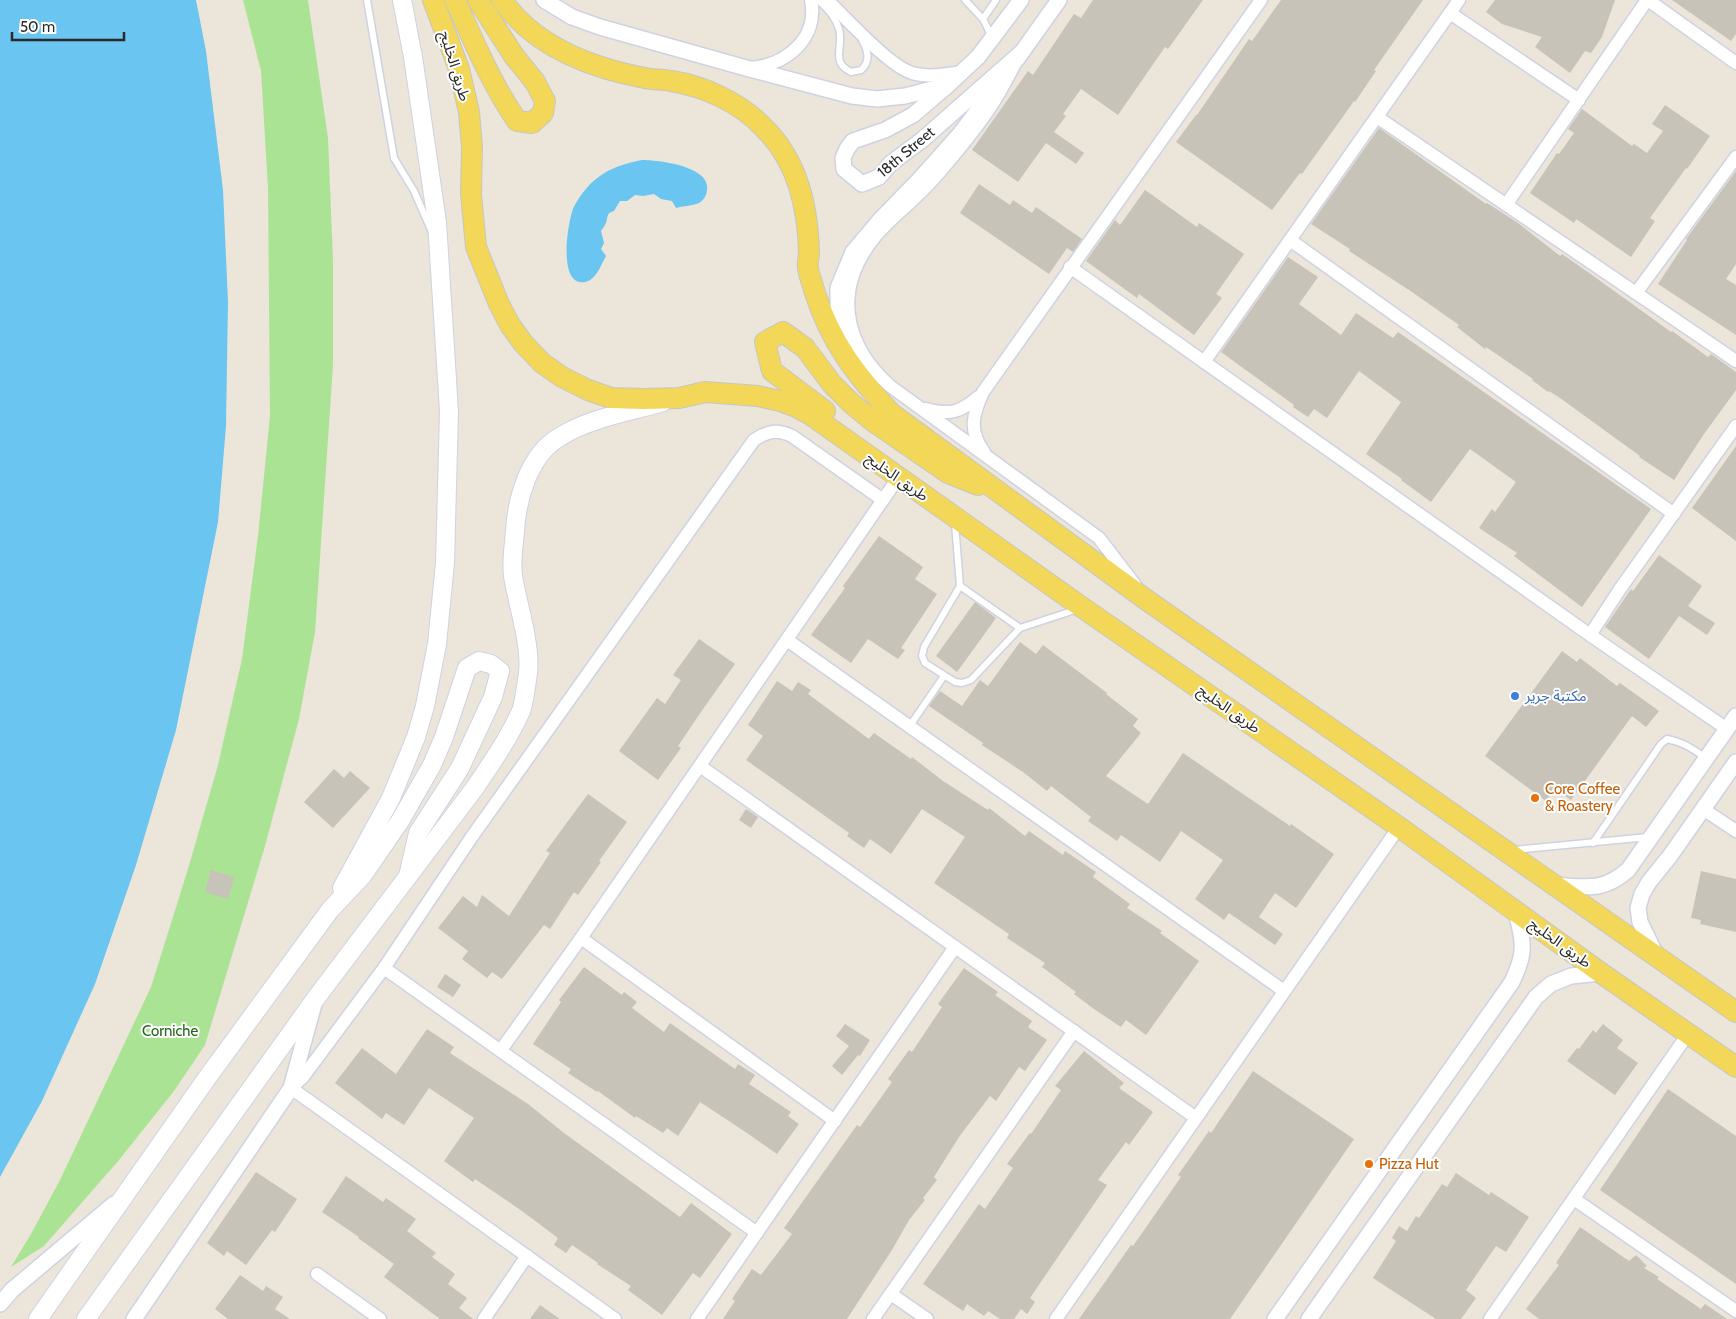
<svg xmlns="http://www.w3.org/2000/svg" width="1736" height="1319" font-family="Cabin,'Noto Sans Arabic',sans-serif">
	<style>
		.green { fill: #abe395 }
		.water { fill: #6ac5f0 }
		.building { fill: #c7c3b9 }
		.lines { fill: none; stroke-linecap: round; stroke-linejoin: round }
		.service-casing { stroke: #cfd2e2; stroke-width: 9 }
		.minor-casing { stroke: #cfd2e2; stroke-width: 15 }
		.tertiary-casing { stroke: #cfd2e2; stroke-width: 18 }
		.secondary-casing { stroke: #cfd2e2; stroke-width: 20 }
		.primary-casing { stroke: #c7c7c7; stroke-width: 22 }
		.service { stroke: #fff; stroke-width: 6 }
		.minor { stroke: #fff; stroke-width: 12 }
		.tertiary { stroke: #fff; stroke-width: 15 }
		.secondary { stroke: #fff; stroke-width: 18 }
		.primary { stroke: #f2d758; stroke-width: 20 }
		.shop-dot { fill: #3f7fe0; stroke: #fff; stroke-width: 2 }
		.food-dot { fill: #e8710a; stroke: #fff; stroke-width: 2 }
		.labels { text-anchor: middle; stroke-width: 4; stroke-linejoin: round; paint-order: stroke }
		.street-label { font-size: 15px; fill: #292929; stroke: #fff }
		.shop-label { font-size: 15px; fill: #366cbe; stroke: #fff; text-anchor: start }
		.food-label { font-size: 15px; fill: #c56008; stroke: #fff; text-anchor: start }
		.park-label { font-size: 15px; fill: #246618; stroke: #fff }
	</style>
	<rect width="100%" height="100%" fill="#ebe5da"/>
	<!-- green -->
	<path class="green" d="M243 0H308L328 138 333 260V365L315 632 299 719 265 846 205 1045 174 1091 119 1160 44 1246 11 1267 31 1234 60 1180 151 987 188 869 218 765 242 659 258 536 270 416 268 188 261 71Z"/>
	<!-- water -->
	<g class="water">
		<path d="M0 0H196L206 51 223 190 228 302 226 426 218 522 176 730 136 865 95 984 42 1101 0 1177Z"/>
		<path d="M642 160C658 160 711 166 707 190 707 195 703 201 699 203 692 206 683 206 676 208L672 201 661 199 654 194 643 196 635 195 627 201H620L614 211C605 213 609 218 605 225 604 227 602 229 601 231L604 243 601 249 606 256C601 265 596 280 585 282 557 287 568 222 573 209 578 198 587 186 596 179 609 168 626 163 642 160Z"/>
	</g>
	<!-- building -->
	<g class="building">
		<path d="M1093 0H1203L1168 49 1165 47 1118 115 1081 89 1063 114 1066 116 1054 132 1084 153 1076 164 1046 143 1018 182 972 150 1028 71 1033 75 1074 14 1081 18Z"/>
		<path d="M1281 0H1423L1374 70 1376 71 1355 102 1354 101 1302 174 1300 173 1272 210 1176 142 1196 115H1197L1249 39 1252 41Z"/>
		<path d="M1495 0H1615L1602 37 1591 53 1585 51 1570 73 1535 47 1542 37 1502 24 1486 12Z"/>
		<path d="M1672 0H1736V34L1731 41Z"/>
		<path d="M1665 105 1710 136 1687 169 1686 168 1650 218 1655 221 1631 257 1576 219 1574 223 1530 193 1557 153 1559 154 1574 133 1568 129 1582 109 1632 146 1634 144 1647 153 1663 131 1652 124Z"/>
		<path d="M1379 128 1486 204 1487 203 1518 223 1560 256 1562 254 1592 275 1671 332 1672 331 1708 357 1711 354 1736 372V390L1704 434 1674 480 1639 457 1640 456 1560 398 1549 391 1548 392 1532 380 1533 379 1486 347 1485 349 1457 327 1459 325 1412 292 1349 251 1350 249 1311 224Z"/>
		<path d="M1736 171V264L1726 279 1736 285V335L1658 284 1687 240 1686 239Z"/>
		<path d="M979 184 1010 205 1013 200 1032 213 1036 207 1082 239 1073 252 1067 248 1049 274 960 213Z"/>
		<path d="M1145 190 1197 227 1199 223 1244 254 1216 294 1222 298 1194 335 1139 294 1137 298 1086 261 1115 220 1120 225Z"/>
		<path d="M1288 257 1318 277 1299 304 1341 335 1356 313 1393 338 1398 332 1651 509 1582 607 1514 556 1517 553 1479 528 1492 509 1495 512 1516 482 1470 449 1431 502 1401 480 1402 479 1366 454 1401 402 1359 371 1327 418 1314 409 1308 417 1293 407 1294 405 1221 352Z"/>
		<path d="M1736 446V541L1692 508Z"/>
		<path d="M879 536 923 567 915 579 937 594 901 648 905 650 898 659 868 639 851 663 811 635 845 588 843 586Z"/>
		<path d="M1659 555 1702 586 1688 606 1715 623 1707 635 1679 616 1649 659 1605 627 1631 589 1633 591Z"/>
		<path d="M975 602 996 618 957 672 936 656Z"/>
		<path d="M699 639 735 664 703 709 678 746 681 748 658 780 619 751 657 698 665 704 681 680 673 675Z"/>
		<path d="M1020 642 1036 654 1043 645 1107 693 1106 694 1138 719 1133 726 1141 733 1106 776 1148 804 1183 753 1290 826 1291 824 1334 854 1296 908 1275 893 1259 917 1283 934 1275 945 1229 913 1224 920 1195 899 1223 860 1181 831 1160 862 1121 835 1117 841 1088 821 1091 817 1051 786 1047 791 1023 772 982 745 983 743 929 706 940 691 962 706 980 680 988 686Z"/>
		<path d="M1562 651 1577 662 1580 658 1617 686 1620 683 1659 711 1646 727 1632 716 1571 800 1555 789 1546 801 1485 756Z"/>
		<path d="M777 681 792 691 798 682 811 690 808 694 869 739 874 733 911 759 912 757 943 781 988 810 989 808 1025 836 1029 831 1063 855 1065 851 1096 872 1093 877 1130 904 1127 908 1162 931 1160 933 1199 961 1146 1035 1126 1020 1121 1027 1094 1009 1074 994 1076 992 1042 967 1045 963 1007 938 1009 934 934 883 965 837 922 809 891 854 870 839 864 848 847 836 849 833 746 760 763 736 748 725Z"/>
		<path d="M334 769 344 778 350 771 370 788 333 828 304 802Z"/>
		<path d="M588 794 627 822 599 861 601 862 578 895 574 892 550 929 544 925 502 979 492 972 487 978 462 959 468 951 438 928 463 896 477 907 482 895 509 916 550 853 546 851Z"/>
		<path d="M746 809 758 817 751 828 739 820Z"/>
		<path d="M211 870 234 877 228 899 205 892Z"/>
		<path d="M1701 871 1736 879V932L1700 924 1701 920 1691 918Z"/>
		<path d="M584 967 622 995 624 992 637 1002 632 1008 664 1032 670 1023 735 1069 738 1064 755 1075 749 1084 791 1112 788 1116 799 1124 777 1154 744 1131 700 1102 678 1136 667 1128 663 1133 636 1116 635 1118 598 1091 597 1092 568 1073 571 1069 533 1044 561 1002 559 1000Z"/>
		<path d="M964 968 998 992 995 995 1032 1021 1028 1027 1047 1040 1025 1071 1019 1067 996 1101 990 1096 959 1137 934 1177 937 1180 923 1198 925 1200 909 1220 892 1250 847 1319H723L735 1301 732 1299 752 1269 761 1275 792 1234 784 1228 857 1125 860 1127 892 1082 888 1079 909 1050 912 1052 942 1007 938 1004Z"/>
		<path d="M445 974 461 985 453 997 437 987Z"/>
		<path d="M845 1024 870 1040 860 1056 858 1055 842 1075 832 1066 849 1046 836 1036Z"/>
		<path d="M1603 1024 1623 1040 1617 1048 1638 1063 1615 1095 1567 1061 1577 1048 1579 1049 1593 1030 1596 1033Z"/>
		<path d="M427 1029 454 1047 450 1053 528 1104 564 1133 680 1217 691 1203 732 1234 700 1278 693 1273 662 1315 628 1290 631 1286 597 1264 598 1263 572 1245 566 1253 554 1245 558 1238 522 1211 475 1179 473 1182 444 1161 474 1118 429 1088 404 1125 386 1113 382 1119 335 1083 362 1048 396 1074Z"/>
		<path d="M1084 1051 1124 1083 1119 1088 1153 1112 1129 1145 1126 1142 1098 1180 1107 1185 1030 1298 1035 1302 1027 1314 1021 1309 1014 1319H1000L988 1311 984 1316 967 1304 963 1311 923 1284 979 1204 985 1209 1013 1168 1007 1164 1030 1133 1031 1134 1061 1090 1055 1086Z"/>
		<path d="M1253 1071 1354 1139 1230 1319H1079L1131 1245 1133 1246 1181 1177 1178 1175 1209 1131 1211 1133Z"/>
		<path d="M1668 1089 1736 1136V1284L1600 1190Z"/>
		<path d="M256 1172 297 1199 275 1232 272 1230 246 1265 227 1251 224 1256 207 1243Z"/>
		<path d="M1456 1173 1489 1195 1491 1192 1529 1217 1506 1252 1496 1246 1466 1290 1476 1298 1461 1319H1436L1373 1278 1396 1241 1392 1238 1399 1226 1407 1231 1416 1216 1419 1218 1442 1184 1447 1187Z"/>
		<path d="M346 1176 383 1202 386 1198 416 1219 407 1231 436 1253 432 1257 455 1274 448 1284 467 1298 459 1308 473 1319H440L384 1277 394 1264 358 1238 359 1237 322 1212Z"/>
		<path d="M1580 1227 1629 1261 1636 1255 1647 1266 1644 1268 1659 1277 1657 1279 1701 1309 1705 1304 1727 1319H1539L1526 1309 1559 1265 1556 1263Z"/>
		<path d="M240 1275 263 1291 266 1286 283 1297 275 1309 290 1319H228L215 1309Z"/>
		<path d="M540 1305 560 1319H530Z"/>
	</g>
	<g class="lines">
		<!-- service casing -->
		<g class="service-casing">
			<g id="service">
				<path d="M367 0 394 158 414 191 432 232"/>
				<path d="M818 0C827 8 836 18 839 29 844 47 830 62 851 72L861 70C871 61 868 51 862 40"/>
				<path d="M965 0 983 19"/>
				<path d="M992 37 983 19 996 0"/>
				<path d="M955 523 960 586 1020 628 1078 609"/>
				<path d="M960 586 924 647 922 656 925 663 955 682 962 683 971 680 1020 628"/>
				<path d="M909 727 944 676"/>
				<path d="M1593 843 1661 744 1667 739C1683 742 1693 749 1706 758"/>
				<path d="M1514 850 1648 837"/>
			</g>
		</g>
		<!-- minor casing -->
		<g class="minor-casing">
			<g id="minor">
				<path d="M827 0C846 18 889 66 912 73 928 78 946 74 963 72"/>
				<path d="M1648 0 1736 63"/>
				<path d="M1450 13 1579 100"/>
				<path d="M1018 58C1011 71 1004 85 996 98 983 120 960 148 943 168 929 185 912 201 895 216 888 223 880 230 874 238 833 289 843 344 890 386L1099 538 1135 585"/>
				<path d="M749 68C785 66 819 39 811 0"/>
				<path d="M1377 117 1736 361"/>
				<path d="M1506 205 1647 0"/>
				<path d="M1290 240 1674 514"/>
				<path d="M1070 267 1590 635 1727 729"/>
				<path d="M1636 293 1736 157"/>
				<path d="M1204 362 1459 0"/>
				<path d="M926 409C949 415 960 413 978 397"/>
				<path d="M984 452C968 431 973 414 983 392L1261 0"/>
				<path d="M1590 635 1620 589 1736 426"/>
				<path d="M787 640 1284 991"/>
				<path d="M700 766 1196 1118"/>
				<path d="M1703 809 1736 831"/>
				<path d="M581 938 835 1121"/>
				<path d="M384 968 757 1233"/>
				<path d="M501 1050 581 938 898 478"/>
				<path d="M1574 1199 1736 1311"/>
				<path d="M317 1274 380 1319"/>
				<path d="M891 1294 927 1319"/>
				<path d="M484 1319 527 1256"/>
				<path d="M615 1319 291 1088 303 1077 384 968 471 838 754 440C768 431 777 429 792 436L883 500"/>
				<path d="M697 1319 955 947"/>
				<path d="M873 1319 1074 1031"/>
				<path d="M1056 1319 1399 827"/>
				<path d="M1490 1319 1688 1034"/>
			</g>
		</g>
		<!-- tertiary casing -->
		<g class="tertiary-casing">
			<g id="tertiary">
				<path d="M544 0 572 17 600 27 746 68 852 96 877 99 905 96 944 86"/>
				<path d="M1021 0 978 57 948 85 913 115 885 130 853 141 847 149 843 158 844 169 862 184 879 177 891 163 922 140 1022 52"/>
				<path d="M1017 59 1059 0"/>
				<path d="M851 356 838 314V288L853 252 880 220 919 180 960 134 1003 77"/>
				<path d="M1555 885C1586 887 1603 892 1628 870L1736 716"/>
				<path d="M1656 955 1640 922 1638 908 1642 894 1649 882 1670 856 1736 762"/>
				<path d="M0 1304 12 1290 114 1204"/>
				<path d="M134 1319 291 1088 314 1004"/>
				<path d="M1275 1319 1512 982C1526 953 1524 943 1516 912"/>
				<path d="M1309 1319 1536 997 1551 984 1571 976 1601 973"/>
			</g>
		</g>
		<!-- secondary casing -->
		<g class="secondary-casing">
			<g id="secondary">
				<path d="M342 888 391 798 416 737 425 706 437 644 445 563 449 411 437 222 413 57 402 0"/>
				<path d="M38 1319 207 1078 330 910 363 875 400 821 432 765 444 737 467 668 479 661 491 664 500 671 493 697 460 768 418 833 409 872"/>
				<path d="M86 1319 316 998 474 789C491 764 509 738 521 711 525 700 526 685 528 673 531 644 518 606 513 576 511 562 514 545 515 531 517 498 529 456 558 438 589 418 629 412 663 402"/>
			</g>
		</g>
		<!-- primary casing -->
		<g class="primary-casing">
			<g id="primary">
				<path d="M433 0 459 69 469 112 472 147 471 194 476 247 499 304 510 325 523 343 542 363 562 377 588 390 611 398 644 399 679 398 705 392 758 396 780 401 796 407 811 415 1083 608 1399 827 1601 973 1736 1067"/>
				<path d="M455 0C474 42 491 83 517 121L532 123 543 113 545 101 535 82 514 56 478 0"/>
				<path d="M502 0C534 46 592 68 645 78 653 80 662 79 671 81 704 86 741 103 764 128 798 161 808 207 809 253 809 258 807 263 808 268 809 276 813 285 815 293 831 343 857 376 892 414L1148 601 1736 1012"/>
				<path d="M825 411 772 371 765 342 783 332 805 348 832 384 852 404 874 422 948 473 978 485"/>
			</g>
		</g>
		<!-- service -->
		<use href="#service" class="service"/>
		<!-- minor -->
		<use href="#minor" class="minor"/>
		<!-- tertiary -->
		<use href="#tertiary" class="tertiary"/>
		<!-- secondary -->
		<use href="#secondary" class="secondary"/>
		<!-- primary -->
		<use href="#primary" class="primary"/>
	</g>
	<!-- markers -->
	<circle class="shop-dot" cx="1515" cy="696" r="5"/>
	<g class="food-dot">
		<circle cx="1535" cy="798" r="5"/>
		<circle cx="1369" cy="1164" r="5"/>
	</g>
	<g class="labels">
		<!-- street labels -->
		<g class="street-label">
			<text transform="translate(455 66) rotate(73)" y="5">طريق الخليج</text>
			<text transform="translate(906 152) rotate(-40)" y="5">18th Street</text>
			<text transform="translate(897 477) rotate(35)" y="5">طريق الخليج</text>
			<text transform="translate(1229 709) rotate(35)" y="5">طريق الخليج</text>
			<text transform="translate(1560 943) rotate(36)" y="5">طريق الخليج</text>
		</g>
		<!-- shop labels -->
		<g class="shop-label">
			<text x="1525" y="701">مكتبة جرير</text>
		</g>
		<!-- food labels -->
		<g class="food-label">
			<text x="1545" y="794">Core Coffee<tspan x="1545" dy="17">&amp; Roastery</tspan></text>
			<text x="1379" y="1169">Pizza Hut</text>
		</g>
		<!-- park labels -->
		<g class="park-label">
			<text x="170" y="1036">Corniche</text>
		</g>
	</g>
	<!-- scale -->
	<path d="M12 32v8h112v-8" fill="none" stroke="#292929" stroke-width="2.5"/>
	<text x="20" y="32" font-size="15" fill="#292929" stroke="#ffffff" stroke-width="4" paint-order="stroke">50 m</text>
</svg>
